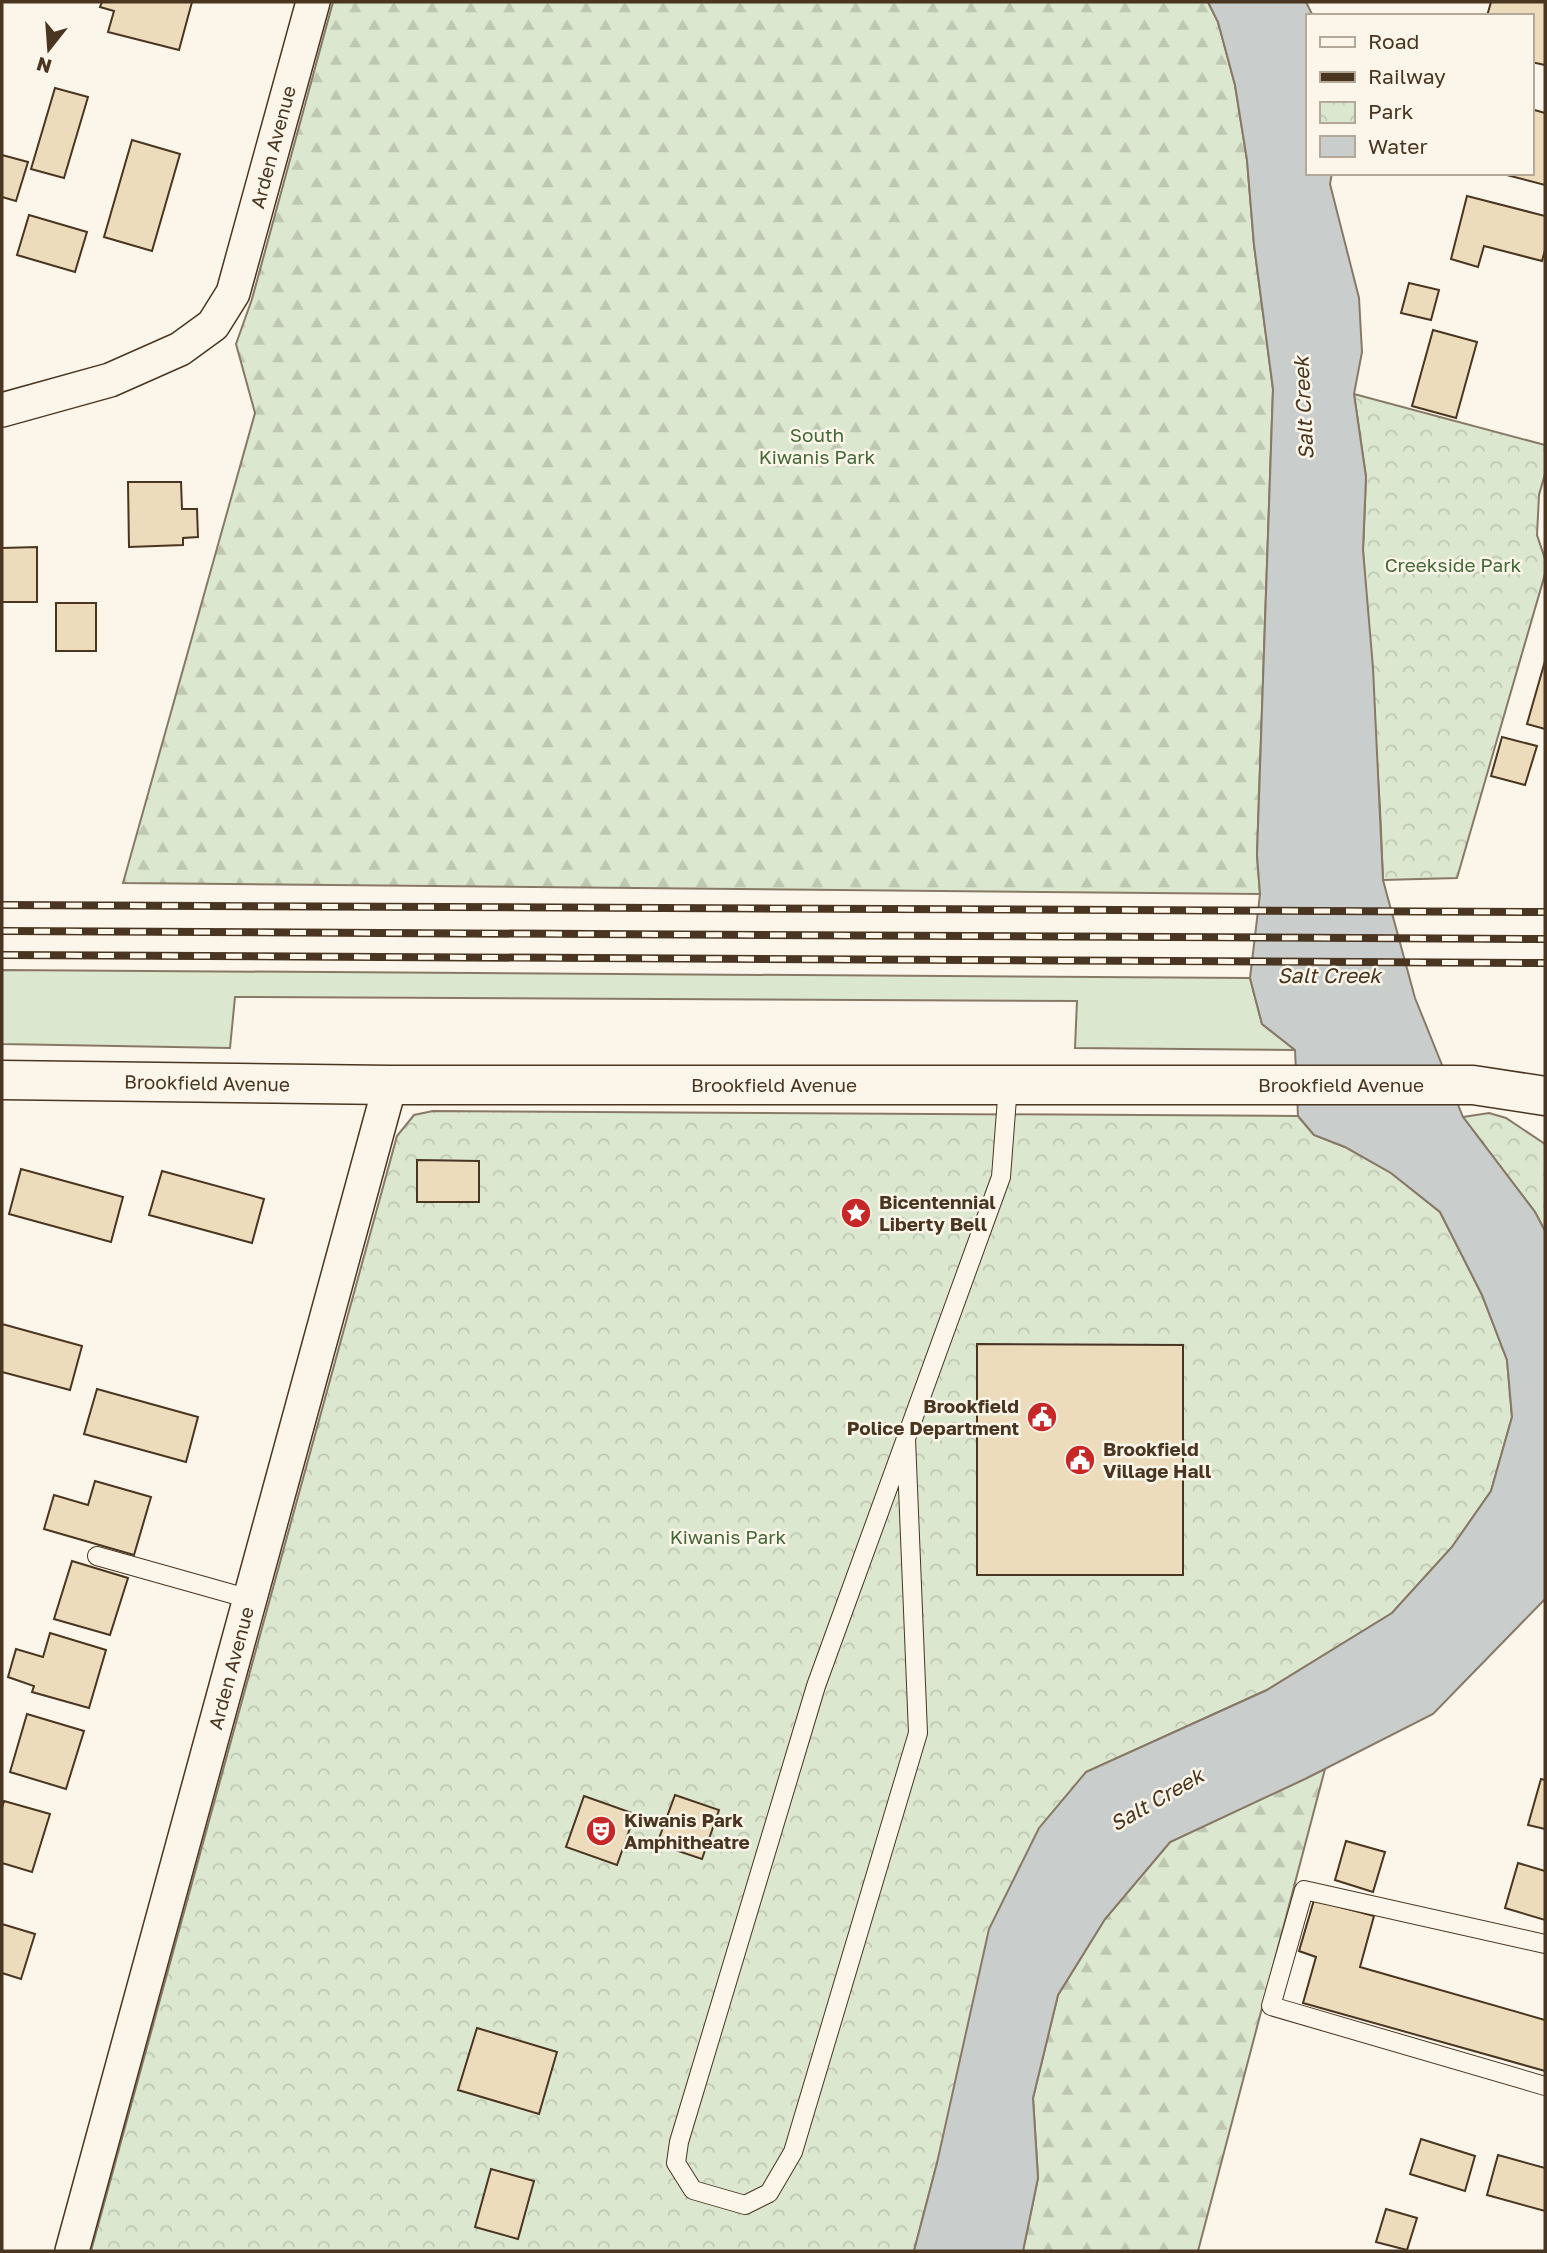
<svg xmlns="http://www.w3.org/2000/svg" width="1547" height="2253" font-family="'Golos Text',sans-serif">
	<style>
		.grass { fill: #dce7d0; stroke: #887966; stroke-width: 2 }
		.forest { fill: url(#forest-firs); stroke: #887966; stroke-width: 2 }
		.park { fill: url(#park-crowns); stroke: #887966; stroke-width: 2 }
		.water { fill: #c9cecd; stroke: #887966; stroke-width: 2 }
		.building { fill: #ecdcbc; stroke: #4a3520; stroke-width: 2 }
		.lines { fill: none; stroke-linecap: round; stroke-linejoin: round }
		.lane-casing { stroke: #4a3520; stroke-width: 20 }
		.street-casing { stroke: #4a3520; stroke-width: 36 }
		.secondary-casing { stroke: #4a3520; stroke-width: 41 }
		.lane { stroke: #fbf6e9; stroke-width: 18 }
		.street { stroke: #fbf6e9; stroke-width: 33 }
		.secondary { stroke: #fbf6e9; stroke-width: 38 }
		.rail-casing { stroke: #4a3520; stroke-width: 8 }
		.rail { stroke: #fbf6e9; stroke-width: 5; stroke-dasharray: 16; stroke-linecap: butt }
		.labels { text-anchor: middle; stroke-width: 5; stroke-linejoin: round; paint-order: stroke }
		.street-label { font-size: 19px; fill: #4a3520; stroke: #fbf6e9 }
		.park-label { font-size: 19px; fill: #436837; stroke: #fbf6e9 }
		.poi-label { font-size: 19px; font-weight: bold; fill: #4a3520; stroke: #fbf6e9; text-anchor: start }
		.water-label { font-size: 21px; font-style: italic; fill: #4a3520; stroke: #fbf6e9 }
	</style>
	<defs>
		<pattern id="forest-firs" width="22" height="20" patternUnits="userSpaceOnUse" patternTransform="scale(1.75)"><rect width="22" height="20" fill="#dce7d0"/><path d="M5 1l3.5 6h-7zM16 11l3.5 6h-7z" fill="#bec7b2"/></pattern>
		<pattern id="park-crowns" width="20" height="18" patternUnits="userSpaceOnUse" patternTransform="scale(1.75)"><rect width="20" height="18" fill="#dce7d0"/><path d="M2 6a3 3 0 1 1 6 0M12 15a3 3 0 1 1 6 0" fill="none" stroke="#bec7b2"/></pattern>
	</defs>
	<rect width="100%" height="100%" fill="#fbf6e9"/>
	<!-- grass -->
	<path class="grass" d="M2 970 1250 978 1262 1024 1295 1050 1075 1048 1077 1001 235 997 230 1048 2 1044Z"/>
	<!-- forest -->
	<g class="forest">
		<path d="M333 2H1208L1218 22 1235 85 1247 160 1254 245 1273 389 1257 855 1260 894 123 883 255 413 236 344 252 299Z"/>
		<path d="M1325 1769 1198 2251H1023L1038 2178 1033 2098 1058 1995 1105 1919 1170 1842Z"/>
	</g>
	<!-- park -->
	<g class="park">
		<path d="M1354 394 1545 445V474L1539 495 1537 535 1545 559V574L1457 878 1383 880 1380 809 1363 550 1366 477Z"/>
		<path d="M433 1111 1298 1116 1314 1135 1345 1147 1391 1173 1440 1212 1482 1295 1507 1360 1512 1417 1491 1491 1452 1547 1392 1613 1267 1690 1086 1772 937 2163 914 2251H91L397 1136 414 1115Z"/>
		<path d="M1489 1113 1506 1118 1545 1144V1231L1535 1212 1463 1117Z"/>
	</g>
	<!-- water -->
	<path class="water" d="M1208 2H1306L1313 16H1307V173H1332L1330 184 1359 298 1362 352 1354 394 1366 477 1363 550 1373 668 1383 880 1415 998 1463 1117 1535 1212 1545 1231V1599L1433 1714 1305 1779 1170 1842 1105 1919 1058 1995 1033 2098 1038 2178 1023 2251H914L937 2163 989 1929 1039 1828 1086 1772 1267 1690 1392 1613 1452 1547 1491 1491 1512 1417 1507 1360 1482 1295 1440 1212 1391 1173 1345 1147 1314 1135 1298 1116 1295 1050 1262 1024 1250 978 1260 894 1257 855 1273 389 1254 245 1247 160 1235 85 1218 22Z"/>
	<!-- building -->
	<g class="building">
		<path d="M102 2H192L179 50 108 32 114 11 100 7Z"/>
		<path d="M1491 2H1545V65L1531 62V16H1487Z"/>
		<path d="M55 88 88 97 64 178 31 169Z"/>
		<path d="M1531 109 1545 113V185L1499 173H1531Z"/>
		<path d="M132 140 180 154 152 251 104 237Z"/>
		<path d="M2 155 28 162 16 201 2 197Z"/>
		<path d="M1467 196 1545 216V250L1542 261 1484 246 1478 267 1451 259Z"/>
		<path d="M29 215 87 232 75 272 17 255Z"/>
		<path d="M1409 283 1439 290 1431 320 1401 313Z"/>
		<path d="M1433 330 1477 342 1456 418 1412 406Z"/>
		<path d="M128 482H181L182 509H197L198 537 183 538V545L129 547Z"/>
		<path d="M37 547V602H2V548Z"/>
		<rect x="56" y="603" width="40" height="48"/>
		<path d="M1545 661V729L1527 724Z"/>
		<path d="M1502 737 1537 746 1525 785 1491 776Z"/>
		<path d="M417 1160 479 1161V1202H417Z"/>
		<path d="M21 1169 123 1197 111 1242 9 1214Z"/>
		<path d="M162 1171 264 1199 252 1243 149 1215Z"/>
		<path d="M2 1324 82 1346 70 1390 2 1372Z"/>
		<path d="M977 1344 1183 1345V1575H977Z"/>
		<path d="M97 1389 198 1417 186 1462 84 1434Z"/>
		<path d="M95 1481 151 1497 134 1555 44 1529 54 1495 88 1505Z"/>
		<path d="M72 1561 128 1578 110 1635 54 1619Z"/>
		<path d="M50 1633 106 1650 89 1708 32 1692 34 1686 8 1677 16 1649 43 1657Z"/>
		<path d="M27 1714 84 1731 66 1789 10 1772Z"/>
		<path d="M1541 1779 1545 1780V1829L1528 1825Z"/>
		<path d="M675 1795 719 1810 702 1859 657 1844Z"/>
		<path d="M584 1796 635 1814 617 1865 566 1847Z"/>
		<path d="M4 1801 50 1814 32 1872 2 1863V1808Z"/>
		<path d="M1346 1841 1385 1852 1373 1892 1335 1880Z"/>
		<path d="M1518 1863 1545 1871V1920L1505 1908Z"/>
		<path d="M1314 1900 1374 1916 1360 1967 1545 2020V2071L1303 2003 1316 1957 1299 1951Z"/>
		<path d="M2 1924 35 1934 21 1979 2 1973Z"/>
		<path d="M477 2028 557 2052 539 2114 458 2090Z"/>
		<path d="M1421 2139 1475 2156 1465 2191 1410 2174Z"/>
		<path d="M1498 2155 1545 2168V2211L1487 2195Z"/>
		<path d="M491 2169 534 2181 518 2239 475 2227Z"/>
		<path d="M1386 2209 1417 2218 1407 2250 1376 2242Z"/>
	</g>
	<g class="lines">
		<!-- lane casing -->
		<g class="lane-casing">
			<g id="lane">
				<path d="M906 1439 918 1733 793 2152 769 2193 745 2205 693 2190 676 2163 679 2142 816 1686 1001 1177 1008 1085"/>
				<path d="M97 1556 250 1599"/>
				<path d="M1545 1944 1304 1890 1271 2006 1545 2086"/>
			</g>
		</g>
		<!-- street casing -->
		<g class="street-casing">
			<g id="street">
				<path d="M2 410 110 380 180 349 213 325 233 293 313 2"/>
				<path d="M72 2251 390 1085"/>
			</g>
		</g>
		<!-- secondary casing -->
		<g class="secondary-casing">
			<path id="secondary" d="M2 1080 390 1085H1473L1545 1096"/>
		</g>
		<!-- lane -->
		<use href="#lane" class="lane"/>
		<!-- street -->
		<use href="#street" class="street"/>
		<!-- secondary -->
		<use href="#secondary" class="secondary"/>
		<!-- rail casing -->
		<g class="rail-casing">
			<g id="rail">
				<path d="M2 905 1545 912"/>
				<path d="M2 931 1545 939"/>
				<path d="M2 955 1545 963"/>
			</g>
		</g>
		<!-- rail -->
		<use href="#rail" class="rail"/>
	</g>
	<!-- icons -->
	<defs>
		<g id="sight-disc" transform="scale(1.575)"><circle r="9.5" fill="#c62828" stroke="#fbf6e9"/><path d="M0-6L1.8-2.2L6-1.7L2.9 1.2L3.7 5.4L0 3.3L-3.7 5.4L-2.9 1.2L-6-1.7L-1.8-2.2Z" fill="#fff"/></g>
		<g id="civic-disc" transform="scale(1.575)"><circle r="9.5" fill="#c62828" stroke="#fbf6e9"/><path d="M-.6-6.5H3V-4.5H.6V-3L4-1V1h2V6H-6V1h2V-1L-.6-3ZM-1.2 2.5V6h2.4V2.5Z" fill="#fff"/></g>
		<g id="theatre-disc" transform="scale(1.575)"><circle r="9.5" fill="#c62828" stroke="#fbf6e9"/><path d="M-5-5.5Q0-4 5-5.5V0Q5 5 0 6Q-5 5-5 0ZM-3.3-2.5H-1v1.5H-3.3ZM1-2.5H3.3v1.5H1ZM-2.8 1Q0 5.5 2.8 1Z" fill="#fff"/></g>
	</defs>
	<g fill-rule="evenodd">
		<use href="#sight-disc" x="856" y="1213"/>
		<use href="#civic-disc" x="1042" y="1417"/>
		<use href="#civic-disc" x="1080" y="1460"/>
		<use href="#theatre-disc" x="601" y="1831"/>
	</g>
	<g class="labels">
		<!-- street labels -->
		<g class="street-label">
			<text transform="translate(273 147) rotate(-75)" y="7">Arden Avenue</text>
			<text transform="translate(207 1083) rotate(1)" y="7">Brookfield Avenue</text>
			<text x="774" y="1092">Brookfield Avenue</text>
			<text x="1341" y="1092">Brookfield Avenue</text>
			<text transform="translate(231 1668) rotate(-75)" y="7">Arden Avenue</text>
		</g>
		<!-- park labels -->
		<g class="park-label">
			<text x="817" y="442">South<tspan x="817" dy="22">Kiwanis Park</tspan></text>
			<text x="1453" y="572">Creekside Park</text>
			<text x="728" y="1544">Kiwanis Park</text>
		</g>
		<!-- poi labels -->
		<g class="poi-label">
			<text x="879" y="1209">Bicentennial<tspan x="879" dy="22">Liberty Bell</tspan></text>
			<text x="1019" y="1413" text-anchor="end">Brookfield<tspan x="1019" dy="22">Police Department</tspan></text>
			<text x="1103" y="1456">Brookfield<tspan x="1103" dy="22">Village Hall</tspan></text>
			<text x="624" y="1827">Kiwanis Park<tspan x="624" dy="22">Amphitheatre</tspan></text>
		</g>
		<!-- water labels -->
		<g class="water-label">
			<text transform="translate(1304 408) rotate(-93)" y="7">Salt Creek</text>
			<text x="1329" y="983">Salt Creek</text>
			<text transform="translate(1157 1800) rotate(-30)" y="7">Salt Creek</text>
		</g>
	</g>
	<!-- border -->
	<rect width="1547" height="2253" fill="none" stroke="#4a3520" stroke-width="7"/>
	<!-- legend -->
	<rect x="1306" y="14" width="228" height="161" fill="#fbf6e9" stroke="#b4a999" stroke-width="2"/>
	<rect x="1320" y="37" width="35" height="10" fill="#fbf6e9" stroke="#b4a999" stroke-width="2"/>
	<text x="1368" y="49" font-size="21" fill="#4a3520">Road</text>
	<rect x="1320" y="72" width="35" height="10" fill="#4a3520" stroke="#b4a999" stroke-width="2"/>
	<text x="1368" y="84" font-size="21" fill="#4a3520">Railway</text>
	<rect x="1320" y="102" width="35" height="21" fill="url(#park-crowns)" stroke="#b4a999" stroke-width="2"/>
	<text x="1368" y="119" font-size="21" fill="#4a3520">Park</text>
	<rect x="1320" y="136" width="35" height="21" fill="#c9cecd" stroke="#b4a999" stroke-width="2"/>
	<text x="1368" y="154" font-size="21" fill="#4a3520">Water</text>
	<!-- north arrow -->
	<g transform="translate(49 49) rotate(197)" stroke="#fbf6e9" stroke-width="5" paint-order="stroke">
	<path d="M0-5L12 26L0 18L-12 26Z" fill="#4a3520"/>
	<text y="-10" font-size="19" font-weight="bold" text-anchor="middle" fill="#4a3520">N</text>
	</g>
</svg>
